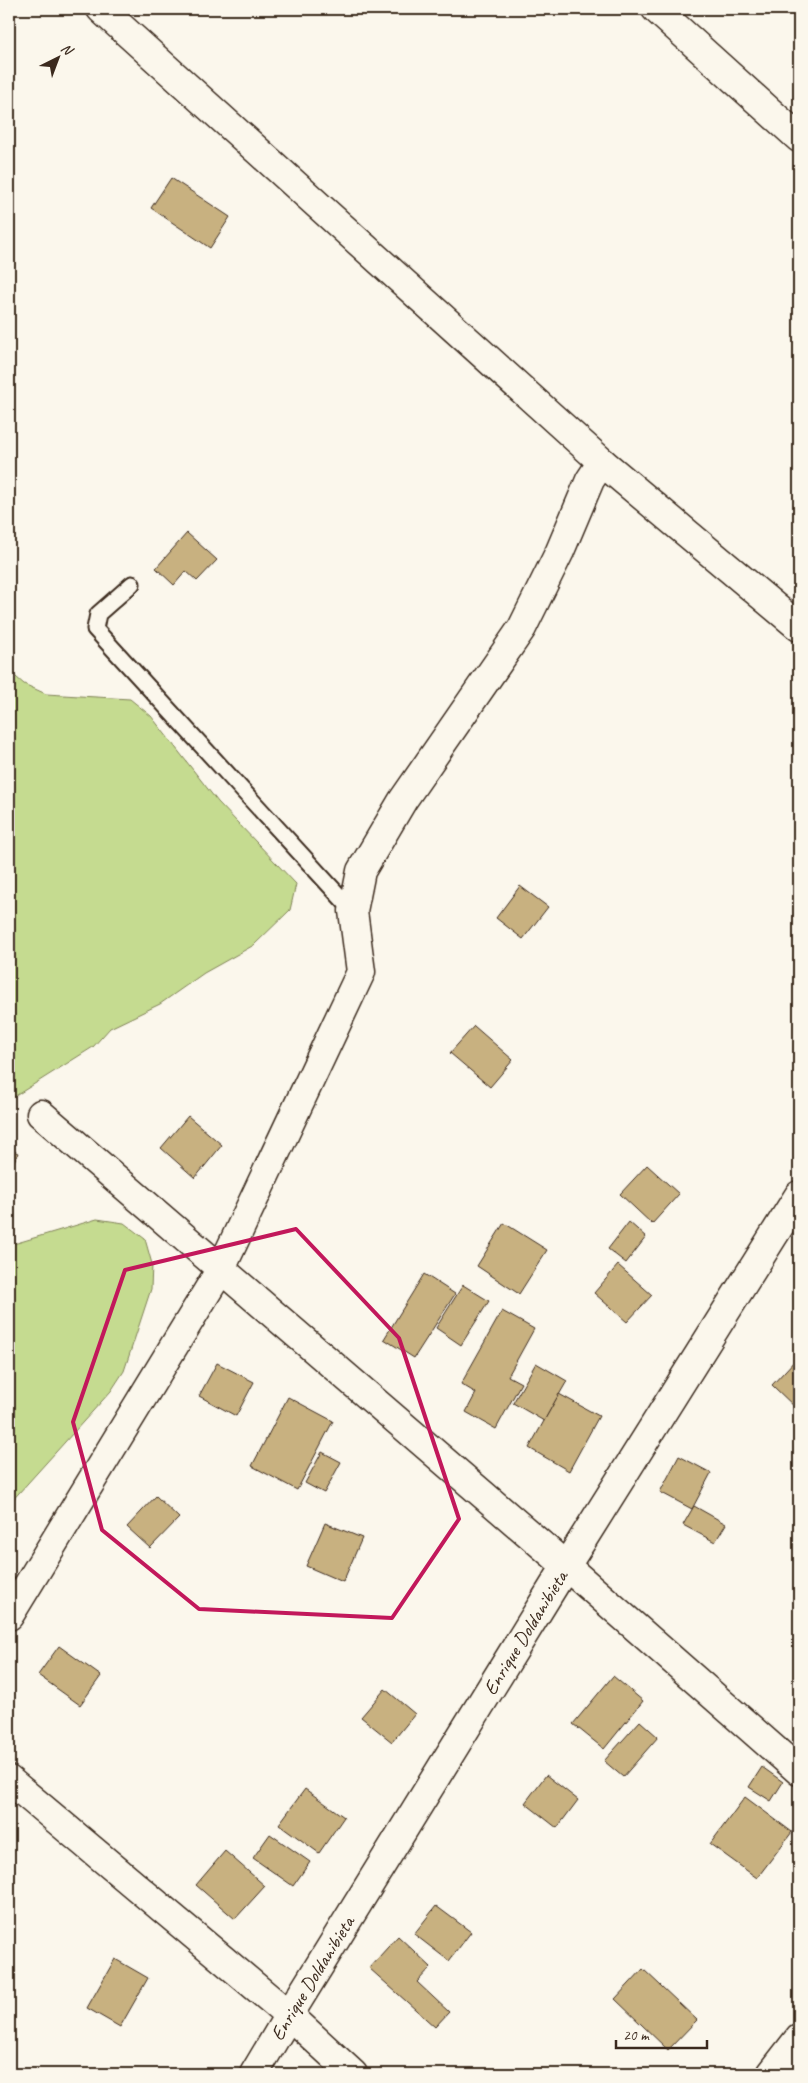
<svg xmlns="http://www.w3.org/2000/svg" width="808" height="2083" font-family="Caveat,sans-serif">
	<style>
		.green { fill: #c5db90; stroke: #808257 }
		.building { fill: #c8b180; stroke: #3b2a1e }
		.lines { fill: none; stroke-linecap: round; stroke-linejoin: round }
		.service-casing { stroke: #3b2a1e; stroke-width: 19 }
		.minor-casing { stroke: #3b2a1e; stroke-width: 31 }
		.service { stroke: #fbf7ec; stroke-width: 15 }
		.minor { stroke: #fbf7ec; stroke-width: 28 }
		.marked { fill: none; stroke: #c2185b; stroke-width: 4; stroke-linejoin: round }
		.labels { text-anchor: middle; stroke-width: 4; stroke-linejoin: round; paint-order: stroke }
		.street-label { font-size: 20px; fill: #3b2a1e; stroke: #fbf7ec }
	</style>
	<rect width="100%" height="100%" fill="#fbf7ec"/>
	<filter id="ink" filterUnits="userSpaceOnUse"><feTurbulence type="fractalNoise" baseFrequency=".02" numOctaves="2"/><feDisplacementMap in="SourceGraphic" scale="10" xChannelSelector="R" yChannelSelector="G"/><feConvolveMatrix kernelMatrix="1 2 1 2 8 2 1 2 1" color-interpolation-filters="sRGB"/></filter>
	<g filter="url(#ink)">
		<!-- green -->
		<g class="green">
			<path d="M9 671 24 684 46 694 130 699 151 716 218 802 296 884 290 910 254 945 204 973 160 1004 110 1028 93 1047 9 1100Z"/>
			<path d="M97 1219 124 1223 145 1239 152 1264 151 1289 124 1371 111 1391 9 1504V1243H17Z"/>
		</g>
		<!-- building -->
		<g class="building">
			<path d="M171 178 230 217 210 248 151 208Z"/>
			<path d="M187 533 217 560 197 581 186 571 174 585 156 568Z"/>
			<path d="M520 886 548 907 523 939 496 918Z"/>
			<path d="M474 1026 513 1060 490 1087 450 1053Z"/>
			<path d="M188 1116 222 1145 195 1178 161 1148Z"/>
			<path d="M9 1149 18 1153 9 1172Z"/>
			<path d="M647 1165 679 1194 652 1224 620 1194Z"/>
			<path d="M629 1222 646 1237 626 1263 608 1249Z"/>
			<path d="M504 1223 547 1250 519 1294 477 1266Z"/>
			<path d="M618 1265 652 1295 627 1322 594 1293Z"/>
			<path d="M424 1274 455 1294 414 1358 384 1339Z"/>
			<path d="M463 1285 489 1301 461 1345 436 1328Z"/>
			<path d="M502 1311 534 1329 508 1376 521 1383 496 1429 466 1412 476 1393 461 1384Z"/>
			<path d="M797 1358 799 1360V1411L772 1385Z"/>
			<path d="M217 1363 254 1382 236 1416 199 1396Z"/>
			<path d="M536 1363 567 1381 544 1421 513 1403Z"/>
			<path d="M559 1394 599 1416 569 1471 529 1448Z"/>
			<path d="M288 1397 333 1421 297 1490 252 1466Z"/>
			<path d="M322 1452 341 1462 324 1493 305 1483Z"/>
			<path d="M679 1456 711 1473 692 1509 660 1492Z"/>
			<path d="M156 1496 179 1518 150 1548 127 1527Z"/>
			<path d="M694 1506 726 1524 715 1542 683 1525Z"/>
			<path d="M325 1523 362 1538 343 1582 306 1566Z"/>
			<path d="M59 1646 101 1676 80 1705 38 1675Z"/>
			<path d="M613 1676 643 1701 604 1749 573 1724Z"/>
			<path d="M385 1689 415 1714 392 1742 361 1717Z"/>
			<path d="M640 1721 658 1737 623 1777 604 1761Z"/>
			<path d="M762 1767 783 1782 771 1801 749 1787Z"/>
			<path d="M546 1775 578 1800 557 1828 525 1803Z"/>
			<path d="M305 1789 344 1817 319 1853 279 1824Z"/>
			<path d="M745 1797 792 1832 757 1878 710 1844Z"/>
			<path d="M270 1834 310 1862 293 1886 253 1858Z"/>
			<path d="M225 1851 265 1886 235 1919 196 1885Z"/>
			<path d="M436 1906 471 1932 449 1961 414 1934Z"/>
			<path d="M398 1936 431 1967 417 1982 449 2012 435 2027 369 1968Z"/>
			<path d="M115 1959 148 1978 120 2027 87 2008Z"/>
			<path d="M643 1969 697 2020 668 2050 615 1999Z"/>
		</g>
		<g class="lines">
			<!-- service casing -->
			<g class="service-casing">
				<path id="service" d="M132 584 98 614 95 629 353 911"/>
			</g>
			<!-- minor casing -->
			<g class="minor-casing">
				<g id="minor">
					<path d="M101 9 602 462 799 627"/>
					<path d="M656 9 799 138"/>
					<path d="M41 1114 566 1566 799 1771"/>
					<path d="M9 1616 221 1269 361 972 353 911 361 871 403 800 522 628 560 551 590 480 602 462"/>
					<path d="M9 1780 289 2015 353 2074"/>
					<path id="s1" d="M254 2074 289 2015 566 1566 799 1195"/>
					<path d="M771 2074 799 2038"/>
				</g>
			</g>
			<!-- service -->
			<use href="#service" class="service"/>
			<!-- minor -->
			<use href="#minor" class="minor"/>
		</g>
	</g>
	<!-- marked area -->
	<path class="marked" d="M296 1229 399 1338 459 1519 392 1618 199 1609 102 1530 73 1422 125 1270Z"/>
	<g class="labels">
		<!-- street labels -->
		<g class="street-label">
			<text dy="7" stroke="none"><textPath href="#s1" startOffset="518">Enrique Doldanibieta</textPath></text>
			<text dy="7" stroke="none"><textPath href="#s1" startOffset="112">Enrique Doldanibieta</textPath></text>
		</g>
	</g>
	<!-- margin -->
	<rect width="808" height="2083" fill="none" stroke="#fbf7ec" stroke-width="30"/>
	<rect x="15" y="15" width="778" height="2053" fill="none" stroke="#3b2a1e" stroke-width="2" filter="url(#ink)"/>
	<!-- north arrow -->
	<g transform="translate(58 58) rotate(42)" stroke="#fbf7ec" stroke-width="4" paint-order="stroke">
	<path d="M0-4L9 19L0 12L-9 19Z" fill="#3b2a1e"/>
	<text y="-8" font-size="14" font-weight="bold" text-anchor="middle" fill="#3b2a1e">N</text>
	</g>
	<!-- scale -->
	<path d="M616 2040v8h91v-8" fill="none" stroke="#3b2a1e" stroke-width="2.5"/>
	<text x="623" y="2040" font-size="15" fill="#3b2a1e" stroke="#fbf7ec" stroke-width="4" paint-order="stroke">20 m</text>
</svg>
